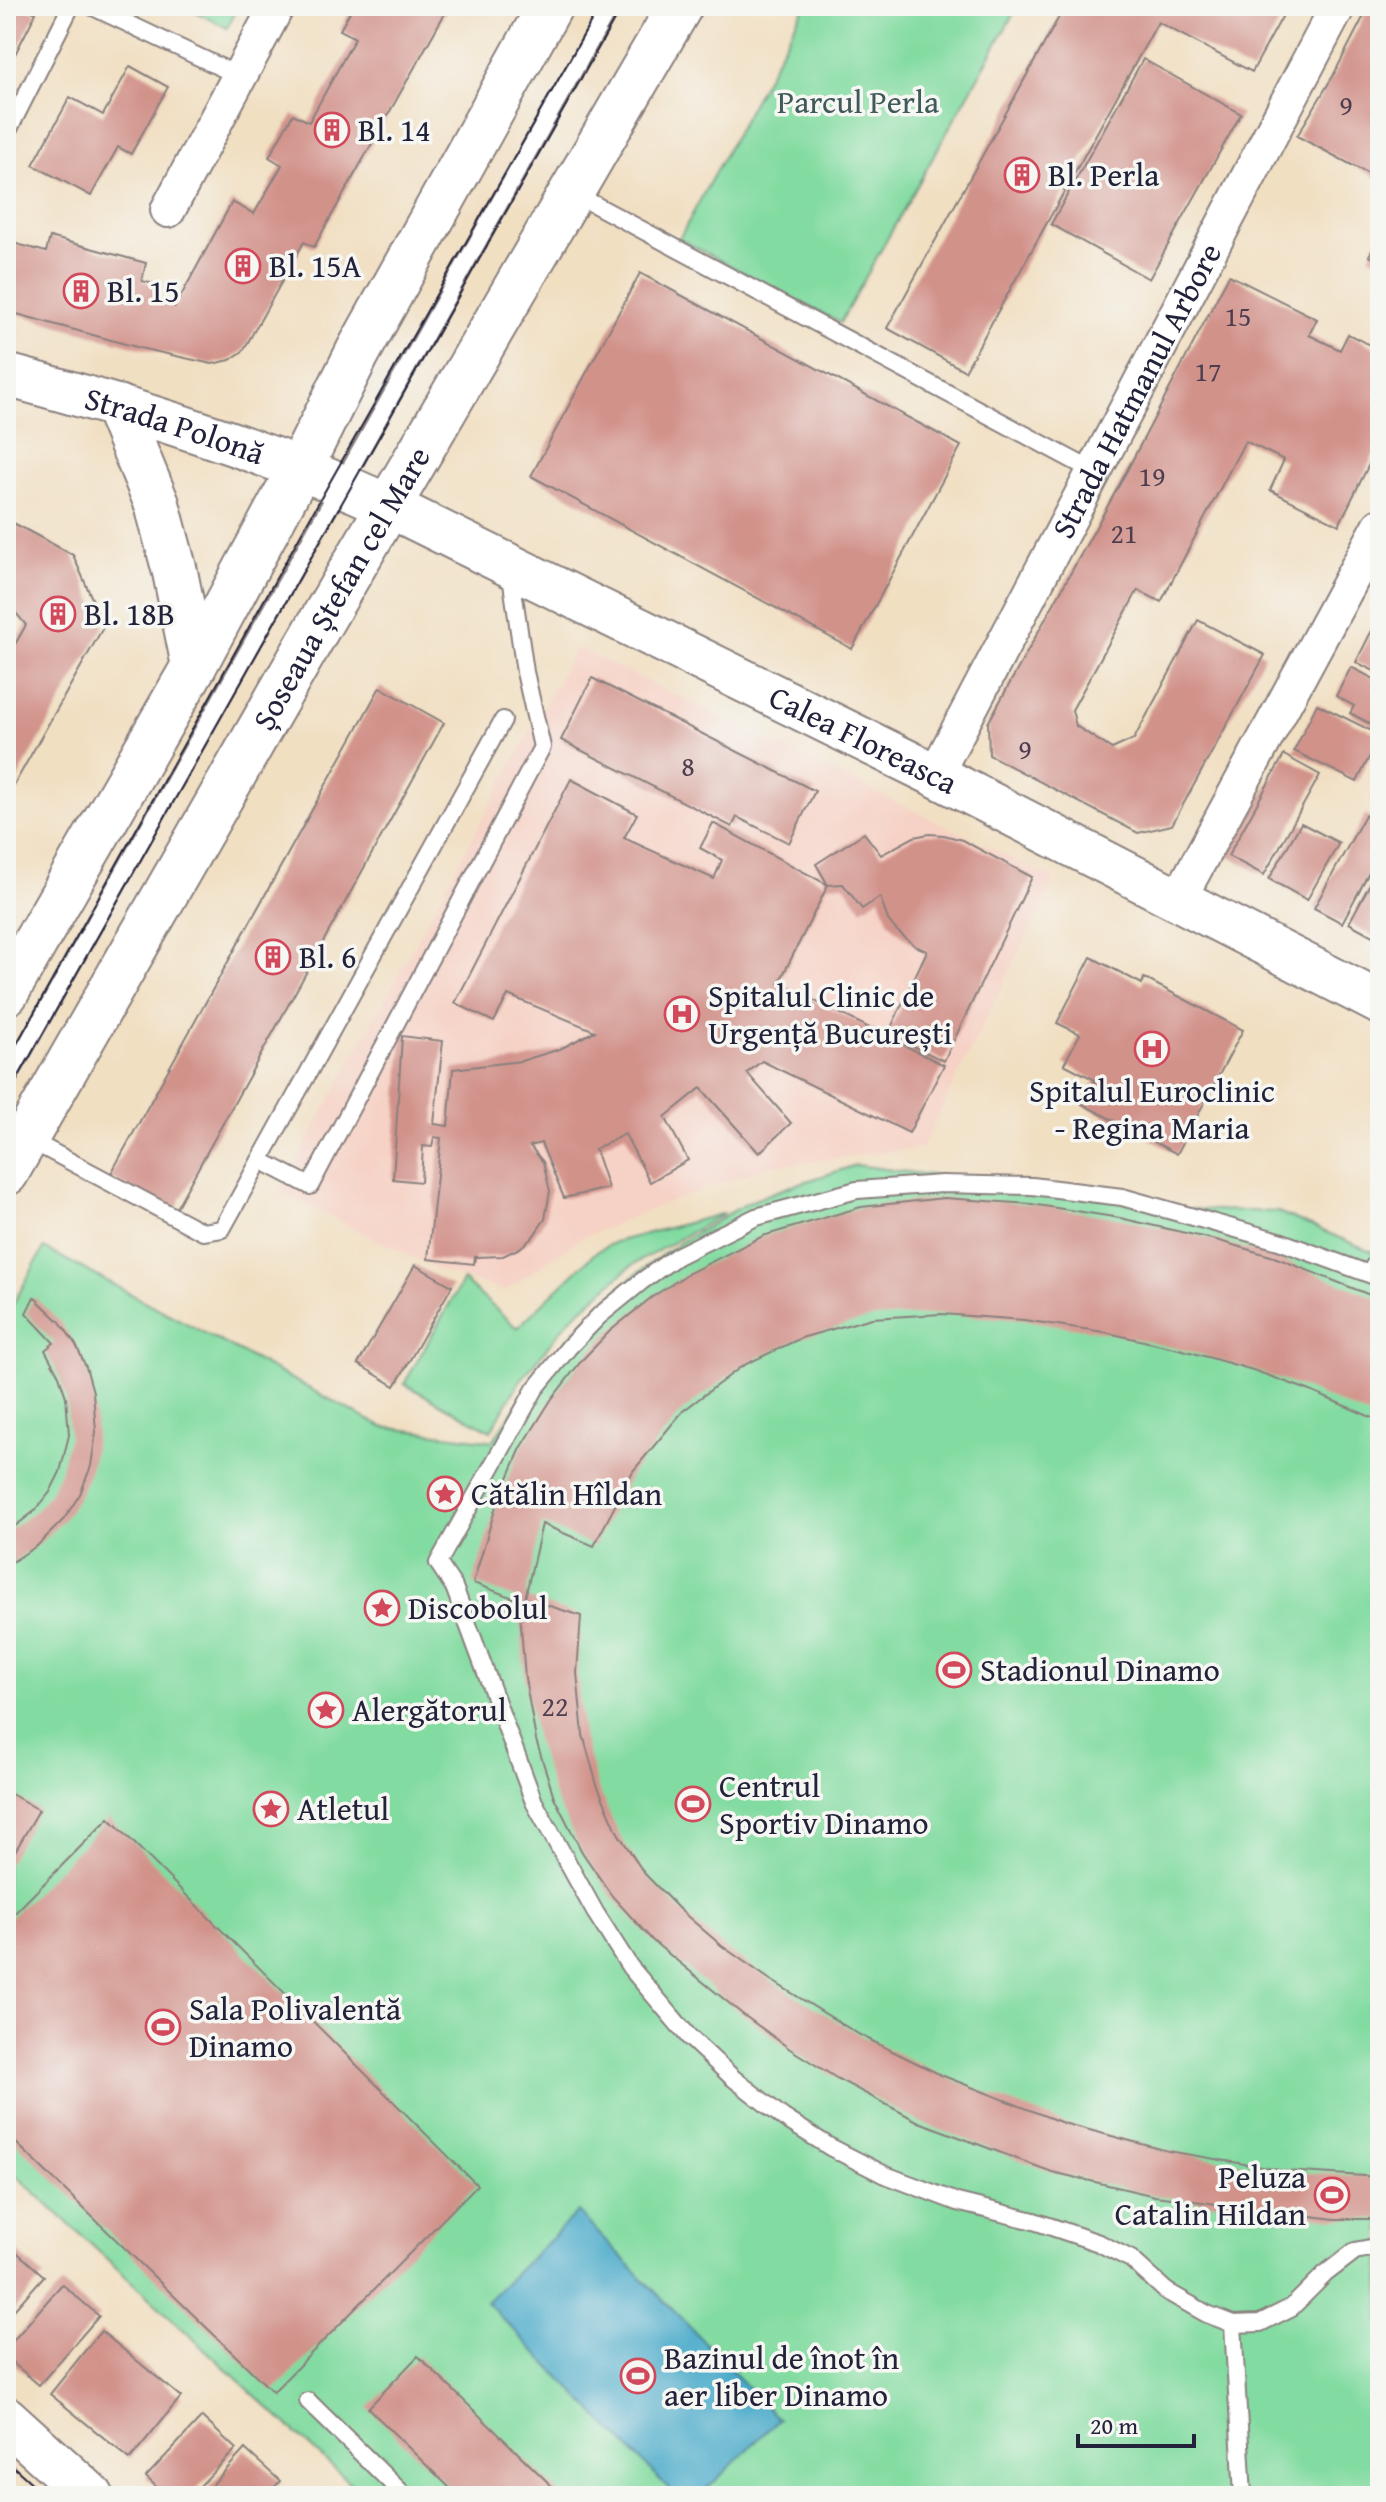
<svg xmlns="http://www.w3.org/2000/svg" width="1386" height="2502" font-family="'Gentium Book Plus',serif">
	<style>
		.built { fill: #f6d1c5 }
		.green { fill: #82dba0; stroke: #527e6e; stroke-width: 2 }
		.water { fill: #4babca; stroke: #366682; stroke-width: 2 }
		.building { fill: #d1928a }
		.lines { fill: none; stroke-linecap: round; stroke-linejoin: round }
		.service-casing { stroke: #8a807e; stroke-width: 20 }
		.minor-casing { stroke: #8a807e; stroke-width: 38 }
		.tertiary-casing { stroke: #8a807e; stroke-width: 46 }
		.primary-casing { stroke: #8a807e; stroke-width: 48 }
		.service { stroke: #fff; stroke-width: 16 }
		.minor { stroke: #fff; stroke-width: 34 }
		.tertiary { stroke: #fff; stroke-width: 42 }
		.primary { stroke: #fff; stroke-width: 44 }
		.tram { stroke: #22223b; stroke-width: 2 }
		.labels { text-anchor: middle; stroke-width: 7; stroke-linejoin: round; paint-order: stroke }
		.number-label { font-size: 28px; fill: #4e3e4f }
		.park-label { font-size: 32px; fill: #3f5a59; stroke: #f6f6f2 }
		.poi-label { font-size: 32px; fill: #22223b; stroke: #f6f6f2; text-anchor: start }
		.street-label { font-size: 32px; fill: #22223b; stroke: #f6f6f2 }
	</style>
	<rect width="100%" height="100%" fill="#f6f6f2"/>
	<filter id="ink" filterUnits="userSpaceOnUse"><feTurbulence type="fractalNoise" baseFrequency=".0125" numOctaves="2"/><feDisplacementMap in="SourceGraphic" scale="16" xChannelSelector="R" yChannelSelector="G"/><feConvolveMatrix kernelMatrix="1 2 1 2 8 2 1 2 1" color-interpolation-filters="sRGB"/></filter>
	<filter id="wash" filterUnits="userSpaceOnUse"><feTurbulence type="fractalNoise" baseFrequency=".006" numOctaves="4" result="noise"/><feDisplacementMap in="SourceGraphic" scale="32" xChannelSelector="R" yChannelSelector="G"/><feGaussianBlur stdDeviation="1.8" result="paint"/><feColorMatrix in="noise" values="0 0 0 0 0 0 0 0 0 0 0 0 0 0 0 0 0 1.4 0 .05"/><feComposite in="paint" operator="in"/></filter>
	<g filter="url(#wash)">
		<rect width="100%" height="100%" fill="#f1dfc2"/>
		<!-- built -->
		<path class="built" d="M576 647 1055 879 922 1148 769 1166 666 1203 579 1239 505 1291 439 1270 280 1192Z"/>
		<!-- green -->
		<g class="green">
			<path d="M184 6H238L227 28Z"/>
			<path d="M805 6H1018L840 323 679 239Z"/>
			<path d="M856 1165 1180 1209 1278 1212 1380 1255V2496H364L6 2166V1317L44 1248 382 1427 493 1441C552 1347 611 1280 710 1225 724 1217 738 1207 752 1201 785 1186 822 1177 856 1165Z"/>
			<path d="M725 1213 631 1266 569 1320 518 1384 491 1431 404 1384 463 1280 517 1328 597 1251 615 1242Z"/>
		</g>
		<!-- water -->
		<path class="water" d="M578 2212 779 2419 700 2496H676L486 2302Z"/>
		<g id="blocks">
			<!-- building -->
			<g class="building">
				<path d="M6 6H23L36 13 6 72Z"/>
				<path d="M353 6H449L314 247 304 242 243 351 230 360 212 364 140 348 6 311V241L46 252 50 237 146 263 142 281 158 285 154 297 175 307 232 202 254 214 282 165 269 157 293 114 309 122 355 38 340 30Z"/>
				<path d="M1065 6H1288L1252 72 1158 22 965 371 887 328Z"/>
				<path d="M1369 6H1380V180L1297 136 1333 76Z"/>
				<path d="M1143 59 1241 114 1149 279 1051 224Z"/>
				<path d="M130 66 168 87 131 154 118 147 91 196 33 165 70 97 103 115Z"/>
				<path d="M1380 236V261L1369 256Z"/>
				<path d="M640 273 961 446 852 649 531 476Z"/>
				<path d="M1229 275 1317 319 1309 335 1340 350 1348 334 1380 350V442L1339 525 1270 490 1284 460 1245 441 1161 602 1138 590 1072 710 1076 726 1112 749 1134 739 1198 620 1265 655 1172 825 1138 833 989 755 988 723 1122 480Z"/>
				<path d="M6 519 73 555 104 626 6 799V660L26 625 6 601Z"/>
				<path d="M1380 614V674L1356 662Z"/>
				<path d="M1351 667 1380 682V729L1350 713 1354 706 1336 696Z"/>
				<path d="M592 678 815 791 789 843 737 817 732 827 561 740Z"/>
				<path d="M380 687 444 723 174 1212 109 1177Z"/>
				<path d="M1317 704 1380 735 1357 782 1294 751Z"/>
				<path d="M1284 755 1320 775 1264 875 1228 856Z"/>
				<path d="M571 779 637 814 624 838 714 879 722 860 700 848 713 823 828 885 779 983 944 1065 909 1133 762 1061 747 1073 791 1123 759 1153 701 1088 665 1117 688 1160 650 1182 625 1134 595 1149 608 1188 564 1198 541 1143 530 1146 543 1162 550 1191 545 1219 532 1238 520 1248 503 1256 475 1257 474 1264 428 1259 441 1138 434 1137 432 1147 423 1146 421 1182 393 1179 402 1036 443 1041 434 1124 448 1126 453 1069 521 1061 560 1049 595 1031 508 995 494 1022 455 1003Z"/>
				<path d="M1380 781V804L1371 799Z"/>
				<path d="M1365 815 1380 823V852L1342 923 1314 908Z"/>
				<path d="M1301 823 1339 843 1307 900 1269 879Z"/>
				<path d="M864 833 881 855 914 837 929 834 944 835 962 840 1032 877 944 1061 888 1034 927 951 915 946 896 930 888 920 880 897 862 909 843 884 828 885 816 864Z"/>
				<path d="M1380 865V940L1349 923Z"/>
				<path d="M1091 957 1142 984 1144 978 1243 1030 1177 1154 1082 1104 1095 1080 1064 1064 1080 1034 1057 1023Z"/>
				<path d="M944 1198 1031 1204 1120 1218 1216 1240 1274 1257 1380 1299V1421L1308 1390 1253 1370 1183 1350 1104 1332 1024 1320 942 1314 872 1318 801 1338 742 1366 683 1411 633 1471 594 1546 542 1524 525 1598 581 1616 577 1673 583 1735 597 1785 618 1833 644 1873 680 1910 722 1946 769 1979 860 2035 941 2075 1063 2123 1168 2151 1285 2171 1380 2177V2219H1334L1155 2196 1052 2172 919 2122 838 2079 790 2049 741 2013 653 1941 612 1896 582 1852 554 1797 536 1740 525 1678 519 1600 473 1583 497 1503 521 1448 551 1400 582 1360 610 1331 652 1297 689 1273 763 1236 861 1207Z"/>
				<path d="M415 1265 452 1286 395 1386 358 1364Z"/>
				<path d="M34 1297 60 1322 76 1345 86 1367 93 1392 96 1432 91 1466 80 1494 64 1519 38 1545 6 1566V1533L36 1510 50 1492 60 1472 69 1435 66 1397 59 1376 45 1350 54 1343 26 1313Z"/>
				<path d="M6 1791 39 1810 6 1867Z"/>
				<path d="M109 1818 477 2185 273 2392 6 2133V1922Z"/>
				<path d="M12 2248 44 2276 6 2319V2255Z"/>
				<path d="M62 2284 99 2316 39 2385 6 2357V2349Z"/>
				<path d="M101 2331 181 2397 130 2459 50 2394Z"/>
				<path d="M418 2356 562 2496H458L368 2408Z"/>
				<path d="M202 2417 236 2449 190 2496H166L146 2477Z"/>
				<path d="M245 2449 280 2481 267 2496H202Z"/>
				<path d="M293 2487 304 2496H285Z"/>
			</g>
		</g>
	</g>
	<g filter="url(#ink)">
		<use href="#blocks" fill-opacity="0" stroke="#8a807e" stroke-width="2"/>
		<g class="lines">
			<!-- service casing -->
			<g class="service-casing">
				<g id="service">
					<path d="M91 6 239 76"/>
					<path d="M6 135 71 6"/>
					<path d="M573 193 1095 472"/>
					<path d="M6 1082 610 6"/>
					<path d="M28 1139 203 1232 222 1229 503 720"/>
					<path d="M260 1160 310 1186 542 747 525 672 510 569"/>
					<path d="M1370 1273 1380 1255"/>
					<path d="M1380 1278 1279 1241 1122 1197 1032 1186 942 1184 857 1190 756 1217 677 1256 642 1281 599 1316 569 1347 535 1389 438 1563 454 1587 534 1802 595 1912 630 1967 689 2037 733 2078 784 2118 830 2147 883 2174 957 2202 1034 2221 1099 2243 1131 2259 1166 2291 1207 2314 1233 2324 1260 2323 1292 2307 1325 2274 1355 2251 1380 2246"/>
					<path d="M1233 2324 1243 2496"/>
					<path d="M308 2401 405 2496"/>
				</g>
			</g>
			<!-- minor casing -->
			<g class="minor-casing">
				<g id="minor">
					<path d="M168 210 277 6"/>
					<path id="s1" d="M935 775 1338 6"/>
					<path d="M1178 900 1380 526"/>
				</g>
			</g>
			<!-- tertiary casing -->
			<g class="tertiary-casing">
				<g id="tertiary">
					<path id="s2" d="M6 375C137 410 265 450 389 506L935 775 1380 1003"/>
				</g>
			</g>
			<!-- primary casing -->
			<g class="primary-casing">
				<g id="primary">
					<path d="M117 407 157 504 175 572 194 666"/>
					<path d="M6 993 194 666 300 468 358 352 550 6"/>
					<path id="s3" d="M6 1173 321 622 680 6"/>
					<path d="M6 2419 91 2496"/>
				</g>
			</g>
			<!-- service -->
			<use href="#service" class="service"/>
			<!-- minor -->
			<use href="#minor" class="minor"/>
			<!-- tertiary -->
			<use href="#tertiary" class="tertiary"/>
			<!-- primary -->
			<use href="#primary" class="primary"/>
			<!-- tram -->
			<g class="tram">
				<path d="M6 1063 331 480 600 6"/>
				<path d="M6 1099 622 6"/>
				<path d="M6 2460 46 2496"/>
				<path d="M6 2486 17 2496"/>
			</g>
		</g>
	</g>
	<!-- icons -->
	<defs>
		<g id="building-ring" transform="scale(1.8)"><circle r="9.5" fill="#f6f6f2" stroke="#d1495b" stroke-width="1.5"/><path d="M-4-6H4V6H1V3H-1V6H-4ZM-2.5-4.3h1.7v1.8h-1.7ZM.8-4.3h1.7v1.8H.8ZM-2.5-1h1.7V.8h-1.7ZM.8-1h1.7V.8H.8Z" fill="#d1495b"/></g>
		<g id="hospital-ring" transform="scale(1.8)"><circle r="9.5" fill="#f6f6f2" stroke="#d1495b" stroke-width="1.5"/><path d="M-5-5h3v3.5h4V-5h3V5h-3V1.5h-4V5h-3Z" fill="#d1495b"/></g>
		<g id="sight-ring" transform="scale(1.8)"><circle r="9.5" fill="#f6f6f2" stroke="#d1495b" stroke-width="1.5"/><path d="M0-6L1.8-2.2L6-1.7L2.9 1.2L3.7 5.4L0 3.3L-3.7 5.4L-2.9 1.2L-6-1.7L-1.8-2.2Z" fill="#d1495b"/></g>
		<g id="stadium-ring" transform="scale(1.8)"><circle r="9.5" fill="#f6f6f2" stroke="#d1495b" stroke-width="1.5"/><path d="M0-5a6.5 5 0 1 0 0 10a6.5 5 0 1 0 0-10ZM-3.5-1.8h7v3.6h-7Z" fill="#d1495b"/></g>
	</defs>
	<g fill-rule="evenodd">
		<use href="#building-ring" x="332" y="130"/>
		<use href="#building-ring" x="1022" y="175"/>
		<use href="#building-ring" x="243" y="266"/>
		<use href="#building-ring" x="81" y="291"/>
		<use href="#building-ring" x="58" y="614"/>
		<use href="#building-ring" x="273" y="957"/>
		<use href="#hospital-ring" x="682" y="1014"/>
		<use href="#hospital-ring" x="1152" y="1049"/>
		<use href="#sight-ring" x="445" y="1494"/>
		<use href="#sight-ring" x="382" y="1608"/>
		<use href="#stadium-ring" x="954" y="1670"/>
		<use href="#sight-ring" x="326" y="1710"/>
		<use href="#stadium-ring" x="693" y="1804"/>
		<use href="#sight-ring" x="271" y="1809"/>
		<use href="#stadium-ring" x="163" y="2027"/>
		<use href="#stadium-ring" x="1332" y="2195"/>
		<use href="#stadium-ring" x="638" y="2376"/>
	</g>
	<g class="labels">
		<!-- number labels -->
		<g class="number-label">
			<text x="1346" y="115">9</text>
			<text x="1238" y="326">15</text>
			<text x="1208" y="381">17</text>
			<text x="1152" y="486">19</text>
			<text x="1124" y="543">21</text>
			<text x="1025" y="759">9</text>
			<text x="688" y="776">8</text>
			<text x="555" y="1716">22</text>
		</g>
		<!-- park labels -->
		<g class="park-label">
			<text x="858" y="113">Parcul Perla</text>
		</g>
		<!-- poi labels -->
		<g class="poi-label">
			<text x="358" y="141">Bl. 14</text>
			<text x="1048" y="186">Bl. Perla</text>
			<text x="269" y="277">Bl. 15A</text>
			<text x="107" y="302">Bl. 15</text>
			<text x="84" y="625">Bl. 18B</text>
			<text x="299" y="968">Bl. 6</text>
			<text x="708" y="1007">Spitalul Clinic de<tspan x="708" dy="37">Urgență București</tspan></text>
			<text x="1152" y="1102" text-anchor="middle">Spitalul Euroclinic<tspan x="1152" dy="37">- Regina Maria</tspan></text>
			<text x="471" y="1505">Cătălin Hîldan</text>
			<text x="408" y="1619">Discobolul</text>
			<text x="980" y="1681">Stadionul Dinamo</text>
			<text x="352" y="1721">Alergătorul</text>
			<text x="719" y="1797">Centrul<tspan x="719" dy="37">Sportiv Dinamo</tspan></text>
			<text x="297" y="1820">Atletul</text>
			<text x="189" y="2020">Sala Polivalentă<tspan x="189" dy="37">Dinamo</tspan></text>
			<text x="1306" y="2188" text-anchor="end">Peluza<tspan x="1306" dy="37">Catalin Hildan</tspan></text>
			<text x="664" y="2369">Bazinul de înot în<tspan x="664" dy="37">aer liber Dinamo</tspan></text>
		</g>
		<!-- street labels -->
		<g class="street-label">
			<text dy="11" stroke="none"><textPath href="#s1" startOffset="434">Strada Hatmanul Arbore</textPath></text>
			<text dy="11" stroke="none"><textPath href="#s2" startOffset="176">Strada Polonă</textPath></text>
			<text dy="11" stroke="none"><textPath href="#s3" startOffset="674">Șoseaua Ștefan cel Mare</textPath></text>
			<text dy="11" stroke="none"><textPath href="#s2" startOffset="934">Calea Floreasca</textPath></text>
		</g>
	</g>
	<!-- margin -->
	<rect width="1386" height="2502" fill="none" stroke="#f6f6f2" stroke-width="32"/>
	<!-- scale -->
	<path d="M1078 2434v12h116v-12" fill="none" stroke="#22223b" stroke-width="4"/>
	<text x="1090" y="2434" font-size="24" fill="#22223b" stroke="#f6f6f2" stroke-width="6" paint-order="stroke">20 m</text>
</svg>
